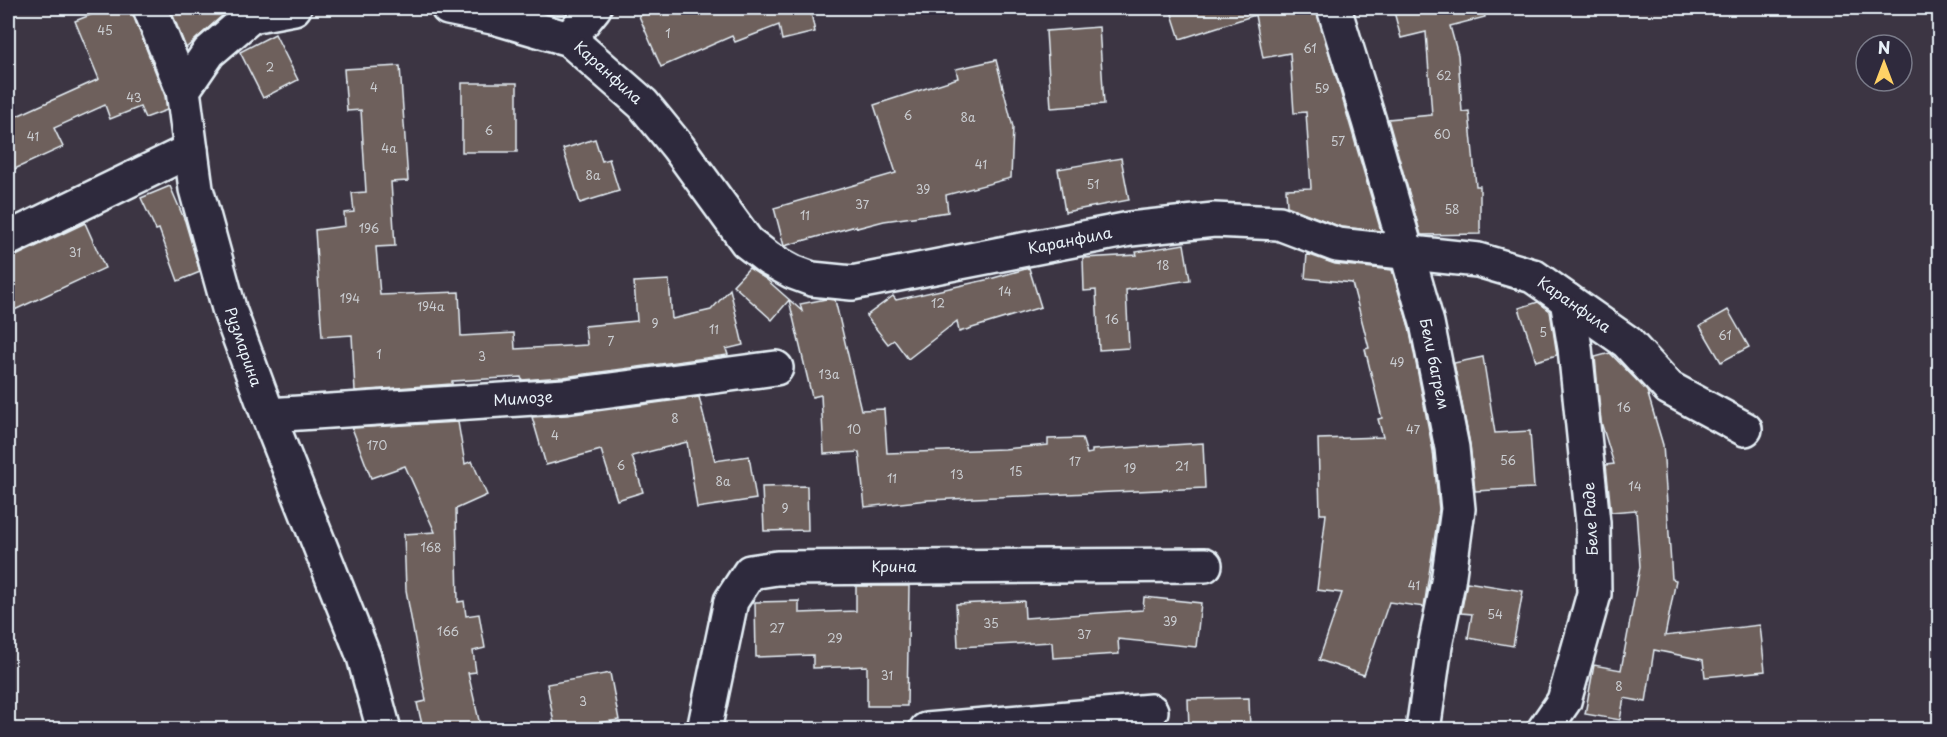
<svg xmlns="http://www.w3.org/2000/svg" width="1947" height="737" font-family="'Playpen Sans',sans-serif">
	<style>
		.building { fill: #6e615c; stroke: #e8f1f8; stroke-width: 1.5 }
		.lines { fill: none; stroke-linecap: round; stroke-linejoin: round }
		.minor-casing { stroke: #e8f1f8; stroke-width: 38 }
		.minor { stroke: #2f2a3d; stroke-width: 33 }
		.labels { text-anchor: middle; stroke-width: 6; stroke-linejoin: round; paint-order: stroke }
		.number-label { font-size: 12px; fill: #cacdd1 }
		.street-label { font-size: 15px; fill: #e8f1f8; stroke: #2f2a3d }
	</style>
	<rect width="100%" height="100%" fill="#3c3543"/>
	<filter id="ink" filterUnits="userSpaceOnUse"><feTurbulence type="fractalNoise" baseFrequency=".0167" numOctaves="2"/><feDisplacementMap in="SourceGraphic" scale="12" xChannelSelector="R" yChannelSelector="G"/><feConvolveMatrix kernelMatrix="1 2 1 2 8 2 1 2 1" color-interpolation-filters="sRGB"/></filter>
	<g filter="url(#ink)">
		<!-- building -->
		<g class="building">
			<path d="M108 8H132L133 15 165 96 167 110 145 118 140 107 110 119 105 105 54 128 63 147 8 172V120L99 79 75 21Z"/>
			<path d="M170 8H220L223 15 186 48Z"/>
			<path d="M660 8H819V9L811 13 815 32 782 40 779 25 735 42 732 36 661 67 639 16Z"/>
			<path d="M1170 8H1261V10L1277 8H1316L1381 231 1341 227 1287 206 1286 189 1311 188 1306 112 1294 113 1290 53 1263 58 1255 15 1180 39Z"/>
			<path d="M1393 8H1484L1485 17 1450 26 1458 55 1462 112 1469 111 1476 186H1480V234L1421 235 1388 119 1432 115 1426 32 1401 38Z"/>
			<path d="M1099 27 1104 104 1051 108 1046 31Z"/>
			<path d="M275 34 298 80 263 98 240 52Z"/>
			<path d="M996 60 1013 127 1011 178 946 195 948 212 884 221 857 228 856 226 784 246 774 208 896 173 874 105 958 78 956 69Z"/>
			<path d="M400 66 408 181 391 182 395 246 376 247 380 295 459 292 461 336 514 333 515 349 587 345 585 326 637 321 634 282 669 280 672 319 711 310 730 289 743 345 726 349 728 355 563 377 522 380 521 377 452 381V384L355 391 352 335 322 337 315 230 345 226 344 213 354 212 352 193 366 192 361 110 347 111 344 69Z"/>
			<rect x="462" y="83" width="55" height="69"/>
			<path d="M595 139 602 161 609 159 619 191 580 203 563 149Z"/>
			<path d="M1121 158 1129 200 1065 212 1058 169Z"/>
			<path d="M170 186 185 221 200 272 178 281 159 229 156 230 141 198Z"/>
			<path d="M85 223 105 268 8 313V258L16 256Z"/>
			<path d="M1184 244 1190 280 1126 290 1129 348 1099 350 1096 290 1084 291 1083 258 1137 255 1136 252Z"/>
			<path d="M1307 254 1335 264 1392 270 1409 327 1433 451 1439 509 1424 607 1389 602 1364 675 1319 660 1342 593 1317 590 1326 514H1320L1318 439 1383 437 1378 419 1382 418 1365 349 1369 348 1352 283 1305 278Z"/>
			<path d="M749 268 766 279 802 311 800 304 826 299 835 300 861 410 884 409 887 453 1004 449 1048 445V439L1082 438 1087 454 1092 453V450L1203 443 1205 488 928 500 865 507 859 452 824 454 821 395 812 397 789 300 772 320 733 285Z"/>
			<path d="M1029 268 1041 307 959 332 957 321 908 359 894 340 888 344 866 316 893 296 896 300 990 279Z"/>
			<path d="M1538 302 1550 311 1557 355 1536 361 1519 308Z"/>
			<path d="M1728 310 1749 347 1721 362 1700 326Z"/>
			<path d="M1610 353 1647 391 1663 445 1672 579 1676 580 1665 636 1760 625 1765 671 1705 677 1703 660 1654 650 1646 702 1624 698 1620 720 1585 714 1594 665 1621 670 1640 567 1636 510 1611 512 1606 465 1614 464 1601 422 1595 357Z"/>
			<path d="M1483 357 1495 433 1530 431 1534 488 1475 491 1470 444 1454 363Z"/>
			<path d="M699 397 715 461 749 456 756 499 697 508 687 442 632 456 643 492 617 500 601 450 546 465 532 417 567 415Z"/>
			<path d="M458 422 465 464 472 461 487 495 456 509 458 602 464 601 466 616 479 614 485 648 473 651 476 672 468 673 481 729H423L417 703 426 701 406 590 404 534 435 532 405 466 371 478 352 428Z"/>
			<path d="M807 486 808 530 764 531 762 487Z"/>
			<path d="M1467 582 1523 591 1513 646 1468 638 1472 614 1461 613Z"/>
			<path d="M856 586H909L907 706H867V666L813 668V655L756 657 755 602 799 601V613L856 611Z"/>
			<path d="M1144 597 1201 603 1196 647 1118 639 1119 654 1053 658 1052 642 958 647 956 604 1024 601 1025 618 1143 610Z"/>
			<path d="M610 673 619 720 555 729 547 684Z"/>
			<path d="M1249 698 1250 729H1189L1188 699Z"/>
		</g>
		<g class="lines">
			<!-- minor casing -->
			<g class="minor-casing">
				<g id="minor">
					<path d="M150 8 183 90"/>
					<path d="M252 8 251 16 209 52 183 90 196 189 230 312 268 415 364 657 384 730"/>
					<path d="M448 8 497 18 569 39 643 104 678 147 747 242 769 259 793 272 812 279 852 283 1130 229 1214 220 1279 223 1337 245 1478 260 1533 276 1627 342 1669 388 1745 429"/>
					<path d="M1334 8 1369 121 1427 323 1452 448 1458 509 1448 582 1435 646 1423 730"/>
					<path d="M251 16 294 8"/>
					<path d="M569 39 594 8"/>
					<path d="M8 239 191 150"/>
					<path d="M268 415 565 396 776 368"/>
					<path d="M704 730 731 601 750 572 777 568 1205 565"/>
					<path d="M926 730 1151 711"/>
					<path d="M1544 730 1564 701 1594 594 1593 523 1575 348 1567 300"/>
				</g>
			</g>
			<!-- minor -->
			<use href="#minor" class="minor"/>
		</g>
	</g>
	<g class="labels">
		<!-- number labels -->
		<g class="number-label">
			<text x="105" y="35">45</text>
			<text x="668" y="38">1</text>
			<text x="1310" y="53">61</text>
			<text x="270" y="72">2</text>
			<text x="1444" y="80">62</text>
			<text x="374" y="92">4</text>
			<text x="1322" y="93">59</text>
			<text x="134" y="102">43</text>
			<text x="908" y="120">6</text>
			<text x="968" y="122">8a</text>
			<text x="489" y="135">6</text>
			<text x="1442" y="139">60</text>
			<text x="33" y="141">41</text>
			<text x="1338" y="146">57</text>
			<text x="389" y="153">4a</text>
			<text x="981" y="169">41</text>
			<text x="593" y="180">8a</text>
			<text x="1093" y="189">51</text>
			<text x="923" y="194">39</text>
			<text x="862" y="209">37</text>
			<text x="1452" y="214">58</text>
			<text x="805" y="220">11</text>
			<text x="369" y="233">196</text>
			<text x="75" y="257">31</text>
			<text x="1163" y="270">18</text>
			<text x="1005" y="296">14</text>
			<text x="350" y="303">194</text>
			<text x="938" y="308">12</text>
			<text x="431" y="311">194a</text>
			<text x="1112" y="324">16</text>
			<text x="655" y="328">9</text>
			<text x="714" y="334">11</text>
			<text x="1543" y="337">5</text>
			<text x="1725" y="340">61</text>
			<text x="611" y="346">7</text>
			<text x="379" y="359">1</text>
			<text x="482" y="361">3</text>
			<text x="1397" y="367">49</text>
			<text x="829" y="379">13a</text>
			<text x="1624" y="412">16</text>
			<text x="675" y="423">8</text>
			<text x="854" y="434">10</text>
			<text x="1413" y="434">47</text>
			<text x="555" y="440">4</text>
			<text x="377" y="450">170</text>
			<text x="1508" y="465">56</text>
			<text x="1075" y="466">17</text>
			<text x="621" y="470">6</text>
			<text x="1182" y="471">21</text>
			<text x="1130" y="473">19</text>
			<text x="1016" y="476">15</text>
			<text x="957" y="479">13</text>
			<text x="892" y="483">11</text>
			<text x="723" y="486">8a</text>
			<text x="1635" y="491">14</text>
			<text x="785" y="513">9</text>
			<text x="431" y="552">168</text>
			<text x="1414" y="590">41</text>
			<text x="1495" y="619">54</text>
			<text x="1170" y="626">39</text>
			<text x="991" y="628">35</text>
			<text x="777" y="633">27</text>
			<text x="448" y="636">166</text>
			<text x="1084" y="639">37</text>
			<text x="835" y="643">29</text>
			<text x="887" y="680">31</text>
			<text x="1619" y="691">8</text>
			<text x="583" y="706">3</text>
		</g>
		<!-- street labels -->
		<g class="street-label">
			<text transform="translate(608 73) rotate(42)" y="5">Каранфила</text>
			<text transform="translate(1070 241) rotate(-11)" y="5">Каранфила</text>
			<text transform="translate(1574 305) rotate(35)" y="5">Каранфила</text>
			<text transform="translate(243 347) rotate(71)" y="5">Рузмарина</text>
			<text transform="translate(1434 364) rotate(78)" y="5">Бели багрем</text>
			<text transform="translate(523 399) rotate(-4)" y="5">Мимозе</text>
			<text transform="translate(1591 519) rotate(-93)" y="5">Беле Раде</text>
			<text x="894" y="572">Крина</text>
		</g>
	</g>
	<!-- margin -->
	<rect width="1947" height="737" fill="none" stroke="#2f2a3d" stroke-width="30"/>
	<rect x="15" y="15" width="1917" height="707" fill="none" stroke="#e8f1f8" stroke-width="2" filter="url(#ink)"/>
	<!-- north arrow -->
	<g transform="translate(1884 63)"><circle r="28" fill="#2f2a3d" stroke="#797a88" stroke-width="1.5"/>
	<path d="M0-4.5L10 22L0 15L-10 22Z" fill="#ffd166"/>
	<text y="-9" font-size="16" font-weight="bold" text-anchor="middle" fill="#e8f1f8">N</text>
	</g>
</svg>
